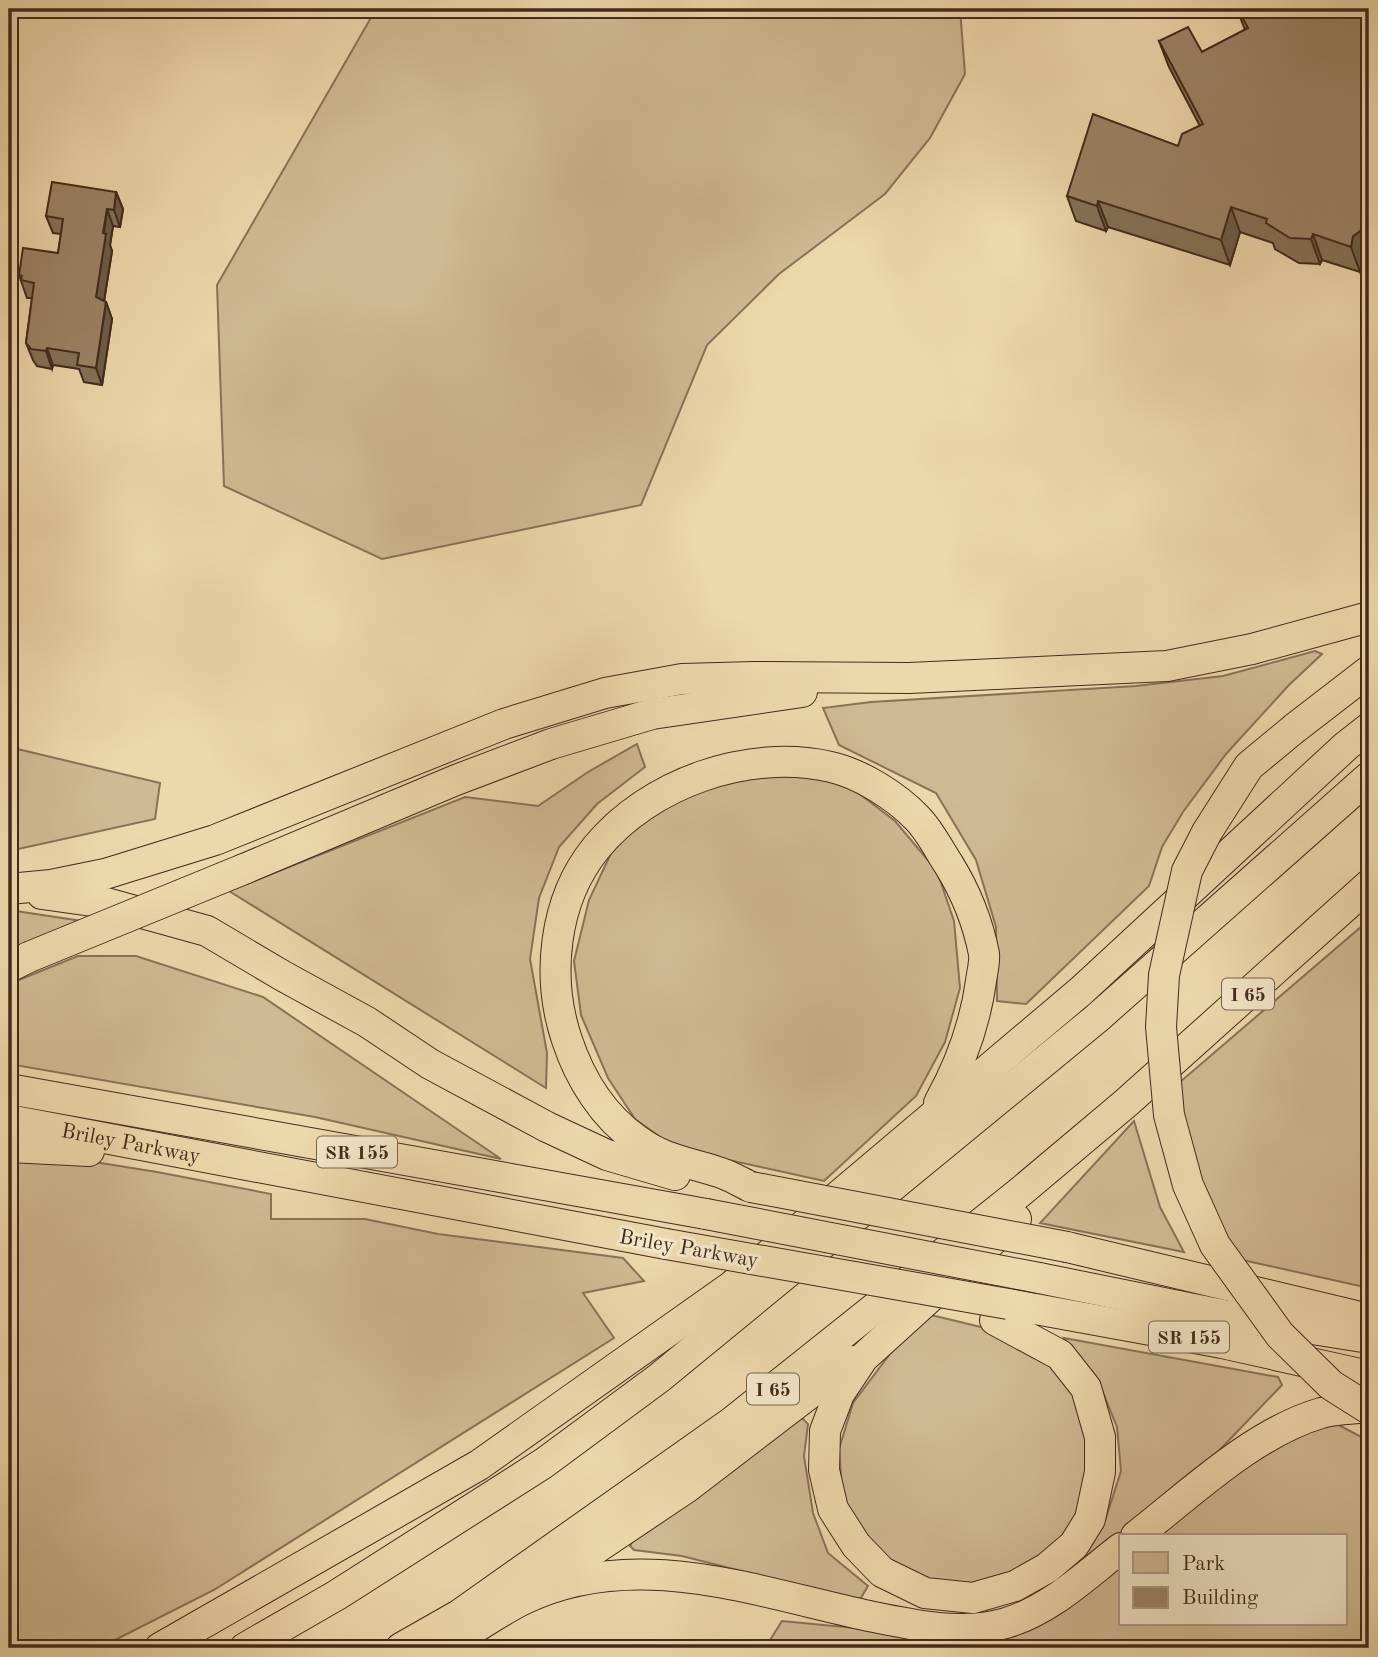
<svg xmlns="http://www.w3.org/2000/svg" width="1378" height="1657" font-family="'Old Standard TT',serif">
	<style>
		.green { fill: #d0ba93; stroke: #8a7258; stroke-width: 2 }
		.lines { fill: none; stroke-linecap: round; stroke-linejoin: round }
		.motorway-casing { stroke: #432a1c; stroke-width: 32 }
		.motorway { stroke: #edd8ab; stroke-width: 30 }
		.motorway-bridge-casing { stroke: #432a1c; stroke-width: 32; stroke-linecap: butt }
		.motorway-bridge { stroke: #edd8ab; stroke-width: 30 }
		.wall { fill: #857258; stroke: #432a1c; stroke-width: 2 }
		.shaded-wall { fill: #6c5c47; stroke: #432a1c; stroke-width: 2 }
		.building { fill: #9b8466; stroke: #432a1c; stroke-width: 2 }
		.labels { text-anchor: middle; stroke-width: 6; stroke-linejoin: round; paint-order: stroke }
		.shield { fill: #f3e6c8; stroke: #786250; stroke-width: 2 }
		.shield-label { font-size: 19px; font-weight: bold; fill: #432a1c }
		.street-label { font-size: 21px; fill: #432a1c; stroke: #f3e6c8 }
	</style>
	<rect width="100%" height="100%" fill="#edd8ab"/>
	<filter id="stains"><feTurbulence type="fractalNoise" baseFrequency=".00286" numOctaves="4"/><feColorMatrix values="0 0 0 0 .2 0 0 0 0 .09 0 0 0 0 .02 0 0 0 .5 -.17"/></filter>
	<radialGradient id="worn" r=".72"><stop offset=".6" stop-color="#630" stop-opacity="0"/><stop offset="1" stop-color="#630" stop-opacity=".3"/></radialGradient>
	<!-- green -->
	<g class="green">
		<path d="M376 9H960L965 74 930 138 885 194 779 274 707 345 641 505 382 559 224 486 217 285Z"/>
		<path d="M1315 651 1322 654 1289 685 1226 754 1183 812 1162 847 1149 886 1026 1004 997 1001 996 927 976 860 936 793 839 745 823 708 871 702 1136 686 1223 676Z"/>
		<path d="M637 744 645 767 597 804 559 847 539 898 530 959 547 1053 546 1088 229 891 465 797 538 806 588 772Z"/>
		<path d="M9 747 160 783 155 819 9 851Z"/>
		<path d="M805 773 853 789 895 821 937 871 954 921 960 988 945 1042 916 1096 824 1181 715 1157 667 1142 635 1119 608 1078 581 1015 574 961 589 900 613 849 644 814 706 782Z"/>
		<path d="M9 910 82 921 9 950Z"/>
		<path d="M1369 920V1288L1238 1259 1202 1200 1173 1088Z"/>
		<path d="M78 956H136L263 997 501 1159 315 1117 9 1064V984Z"/>
		<path d="M1134 1121 1160 1207 1184 1252 1040 1223Z"/>
		<path d="M88 1161 157 1172 271 1194V1219H365L438 1234 623 1258 644 1281 583 1293 614 1338 214 1590 109 1643 84 1648H9V1162Z"/>
		<path d="M927 1314 985 1328 1039 1351 1079 1399 1092 1466 1077 1520 1044 1558 1013 1577 979 1584 944 1585 884 1560 843 1500 839 1449 853 1403 899 1342Z"/>
		<path d="M1064 1338 1278 1377 1282 1385 1210 1460 1075 1571 1073 1564 1105 1521 1121 1471 1117 1427 1098 1380Z"/>
		<path d="M802 1418 808 1424 804 1456 813 1513 828 1553 868 1586 859 1601 682 1556 634 1550 630 1546 634 1538Z"/>
		<path d="M1335 1423 1369 1441V1648H765L782 1621 969 1639 1121 1563V1624H1345V1536H1154L1253 1456 1295 1436Z"/>
	</g>
	<g class="lines">
		<!-- motorway casing -->
		<g class="motorway-casing">
			<g id="motorway">
				<path d="M1295 728 1369 671"/>
				<path d="M244 869 456 780 551 744 652 714 802 692"/>
				<path d="M9 889 51 885 105 874 215 840 504 724 605 693 682 679 754 677 909 678 1167 666 1252 649 1369 617"/>
				<path d="M42 894 106 903 207 931 283 976 367 1022 430 1064 547 1127 607 1155 675 1175"/>
				<path d="M9 967 29 957"/>
				<path d="M9 1089 706 1214"/>
				<path id="s1" d="M9 1120 666 1244"/>
				<path d="M9 1147 89 1151"/>
				<path d="M751 1187C740 1182 728 1174 715 1171 687 1162 662 1159 637 1140 603 1116 580 1079 567 1040 546 978 553 901 596 848 649 783 749 748 831 767 861 774 896 796 917 818 930 831 939 850 949 865 965 891 978 923 984 954 985 962 982 973 981 981 975 1025 960 1065 939 1103"/>
				<path d="M1067 1247 1369 1319"/>
				<path d="M1039 1278 1223 1315 1369 1338"/>
				<path d="M1008 1304 1222 1343 1369 1376"/>
				<path d="M995 1320 1060 1355 1086 1388 1100 1437V1472L1090 1519 1074 1545 1047 1568 1015 1586 973 1598 925 1593 882 1572 856 1545 833 1509 824 1470 825 1431 839 1394 863 1358 1016 1219"/>
				<path d="M1136 1536C1190 1494 1253 1433 1321 1413 1336 1409 1354 1409 1369 1407"/>
				<path d="M546 1582 686 1488 852 1361"/>
				<path d="M458 1638C479 1626 500 1611 522 1600 634 1545 756 1592 869 1616 912 1625 963 1636 1006 1623 1050 1610 1085 1576 1121 1548"/>
				<path d="M160 1648 479 1465 732 1286 1081 991 1346 746 1369 728"/>
				<path d="M245 1648 337 1595 544 1463 659 1378 1096 1019 1369 777"/>
				<path d="M401 1648 459 1615 732 1422 1019 1193 1126 1103 1369 885"/>
			</g>
		</g>
		<!-- motorway -->
		<use href="#motorway" class="motorway"/>
		<!-- motorway-bridge casing -->
		<g class="motorway-bridge-casing">
			<g id="motorway-bridge">
				<path d="M1295 728 1249 766 1207 832 1187 871 1164 975 1161 1027 1169 1115 1188 1185 1215 1245 1280 1335 1331 1385 1369 1409"/>
				<path d="M29 957 244 869"/>
				<path d="M751 1187 1067 1247"/>
				<path d="M706 1214 1039 1278"/>
				<path d="M666 1244 1008 1304"/>
			</g>
		</g>
		<!-- motorway-bridge -->
		<use href="#motorway-bridge" class="motorway-bridge"/>
	</g>
	<!-- wall -->
	<g class="wall">
		<path d="M1237 9 1273 16 1369 9V256L1362 261 1360 272 1322 260 1320 264 1299 263 1275 249 1273 243 1240 232 1230 265 1108 227 1106 231 1076 221 1067 196 1178 146 1200 126 1169 67 1159 41 1202 52 1245 30Z"/>
		<path d="M116 192 123 209 120 227 113 226 110 245 112 251 104 301 106 302 112 319 102 385 84 382 79 369 53 365 52 369 37 366 33 360 26 343 32 298H27L19 275 58 253 61 234 53 233 46 216Z"/>
	</g>
	<!-- shaded-wall -->
	<g class="shaded-wall">
		<path d="M116 192 123 209 120 227 114 210Z"/>
		<path d="M1098 201 1108 227 1106 231 1097 206Z"/>
		<path d="M1231 207 1240 232 1230 265 1221 240Z"/>
		<path d="M107 209 113 226 110 245 112 251 102 314 96 297Z"/>
		<path d="M1363 229 1369 245V256L1362 261 1360 272 1351 247 1353 236Z"/>
		<path d="M1313 234 1322 260 1320 264 1311 239Z"/>
		<path d="M106 302 112 319 102 385 96 368Z"/>
		<path d="M47 348 53 365 52 369 46 351Z"/>
	</g>
	<!-- building -->
	<g class="building">
		<path d="M1238 9H1269L1273 16 1287 9H1369V220L1361 224 1363 229 1353 236 1351 247 1313 234 1311 239 1290 238 1266 223 1267 219 1231 207 1221 240 1098 201 1097 206 1067 196 1093 114 1178 146 1182 134 1203 124 1159 41 1188 27 1202 52 1248 28Z"/>
		<path d="M52 182 116 192 114 210 107 209 103 233 106 234 96 297 106 302 96 368 77 365 79 353 47 348 46 351 31 349 26 343 34 283 21 280 22 276 19 275 23 248 58 253 63 219 46 216Z"/>
	</g>
	<g class="labels">
		<!-- shield labels -->
		<g class="shield">
			<rect x="1222" y="978.5" width="52" height="31" rx="5"/>
			<rect x="317" y="1136.5" width="80" height="31" rx="5"/>
			<rect x="1149" y="1321.5" width="80" height="31" rx="5"/>
			<rect x="747" y="1373.5" width="52" height="31" rx="5"/>
		</g>
		<g class="shield-label">
			<text x="1248" y="1001">I 65</text>
			<text x="357" y="1159">SR 155</text>
			<text x="1189" y="1344">SR 155</text>
			<text x="773" y="1396">I 65</text>
		</g>
		<!-- street labels -->
		<g class="street-label">
			<text dy="7" stroke="none"><textPath href="#s1" startOffset="124">Briley Parkway</textPath></text>
			<text transform="translate(689 1248) rotate(10)" y="7">Briley Parkway</text>
		</g>
	</g>
	<!-- margin -->
	<rect width="1378" height="1657" fill="none" stroke="#edd8ab" stroke-width="35"/>
	<rect x="10" y="10" width="1357" height="1636" fill="none" stroke="#432a1c" stroke-width="3.5"/>
	<rect x="18" y="18" width="1343" height="1622" fill="none" stroke="#432a1c" stroke-width="2"/>
	<!-- legend -->
	<rect x="1119" y="1534" width="228" height="91" fill="#f3e6c8" stroke="#ad9b83" stroke-width="2"/>
	<rect x="1133" y="1552" width="35" height="21" fill="#d0ba93" stroke="#ad9b83" stroke-width="2"/>
	<text x="1182" y="1570" font-size="21" fill="#432a1c">Park</text>
	<rect x="1133" y="1587" width="35" height="21" fill="#9b8466" stroke="#ad9b83" stroke-width="2"/>
	<text x="1182" y="1604" font-size="21" fill="#432a1c">Building</text>
	<rect width="100%" height="100%" filter="url(#stains)"/>
	<rect width="100%" height="100%" fill="url(#worn)"/>
</svg>
